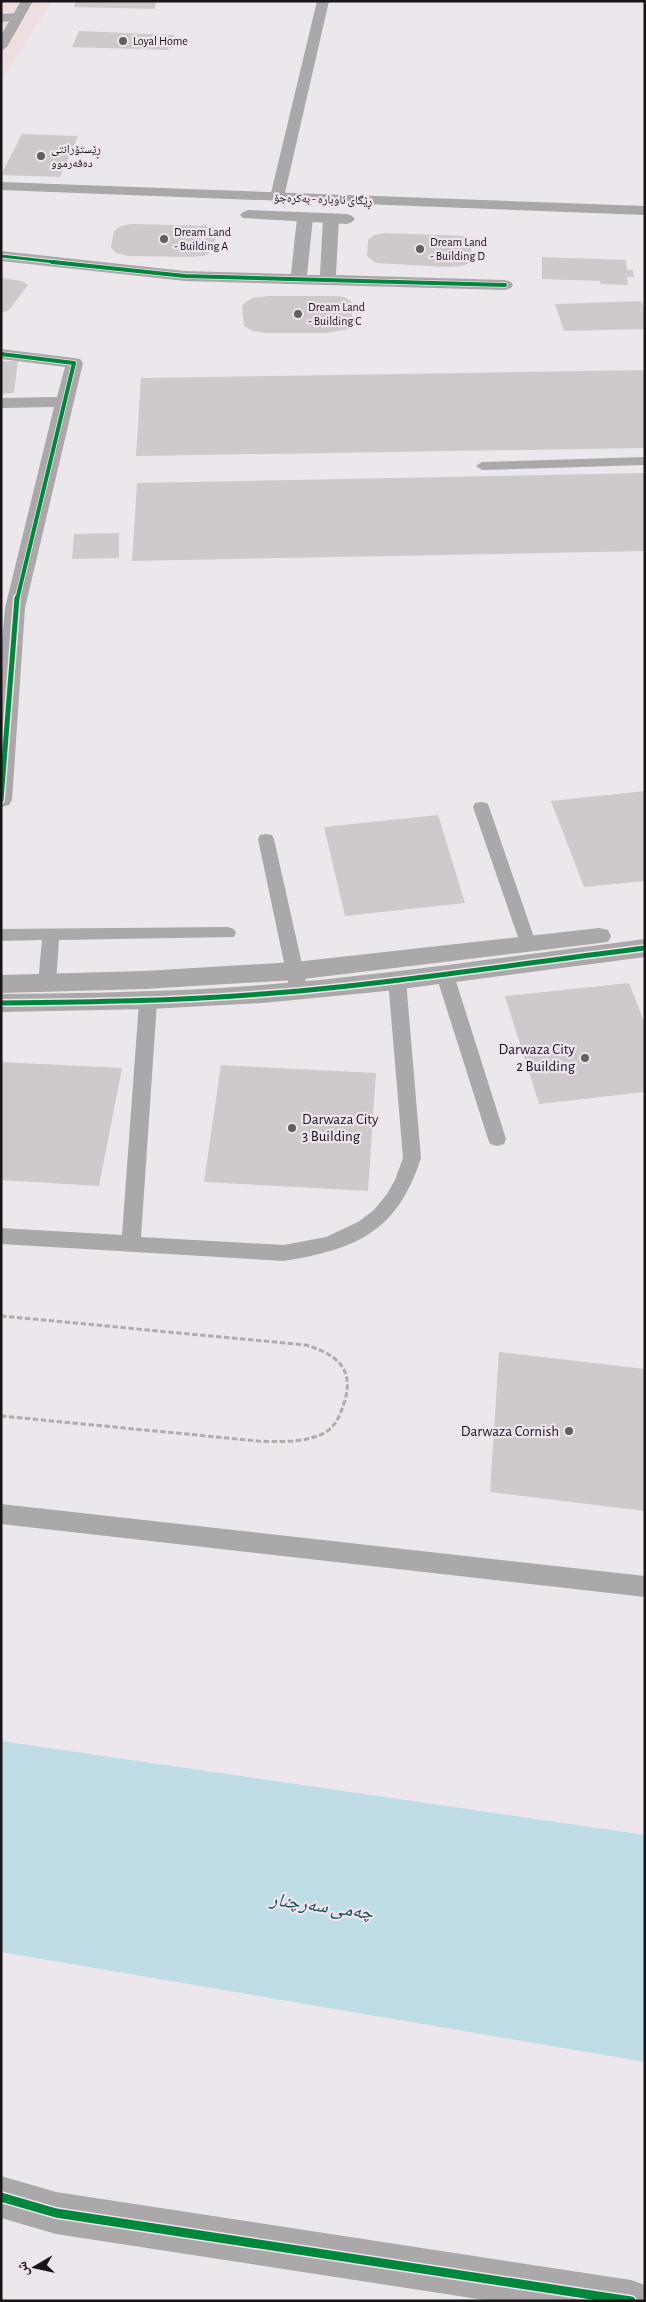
<svg xmlns="http://www.w3.org/2000/svg" width="646" height="2302" font-family="'Alegreya Sans','Noto Naskh Arabic',sans-serif">
	<style>
		.industrial { fill: #efdee0 }
		.water { fill: #bedde6 }
		.building { fill: #cec9ca }
		.lines { fill: none; stroke-linecap: round; stroke-linejoin: round }
		.path { stroke: #b0adaf; stroke-width: 3; stroke-dasharray: 5.5 2.5; stroke-linecap: butt }
		.service { fill: #aaa8a8; fill-rule: evenodd }
		.minor { fill: #aaa8a8; fill-rule: evenodd }
		.tertiary { fill: #aaa8a8; fill-rule: evenodd }
		.secondary { fill: #aaa7a8; fill-rule: evenodd }
		.cycleway-far3-casing { stroke: #efe4ee; stroke-width: 5 }
		.cycleway-far2-casing { stroke: #efe4ee; stroke-width: 5.5 }
		.cycleway-far1-casing { stroke: #efe4ee; stroke-width: 8 }
		.cycleway-casing { stroke: #efe4ee; stroke-width: 12 }
		.cycleway-far3 { stroke: #00873e; stroke-width: 3 }
		.cycleway-far2 { stroke: #00873e; stroke-width: 4 }
		.cycleway-far1 { stroke: #00873e; stroke-width: 5 }
		.cycleway { stroke: #00873e; stroke-width: 9 }
		.poi-dot { fill: #625e62; stroke: #efe4ee; stroke-width: 2 }
		.labels { text-anchor: middle; stroke-width: 4.5; stroke-linejoin: round; paint-order: stroke }
		.far-poi-label { font-size: 12px; fill: #181418; stroke: #efe4ee; text-anchor: start }
		.far-street-label { font-size: 12px; fill: #181418; stroke: #efe4ee }
		.poi-label { font-size: 15px; fill: #181418; stroke: #efe4ee; text-anchor: end }
		.near-water-label { font-size: 19px; font-style: italic; fill: #11515d; stroke: #efe4ee }
	</style>
	<rect width="100%" height="100%" fill="#ece7ec"/>
	<!-- industrial -->
	<path class="industrial" d="M1 1H52L1 81Z"/>
	<!-- water -->
	<path class="water" d="M1 1741 645 1835V2062L1 1952Z"/>
	<!-- building -->
	<g class="building">
		<path d="M76 1H157L154 9 74 7Z"/>
		<path d="M79 31 174 35 168 50 72 47Z"/>
		<path d="M22 134 78 136 60 177 1 175Z"/>
		<path d="M131 224 211 226 217 230 213 251 204 256 187 257 128 256 116 253 111 247 114 231 121 226Z"/>
		<path d="M384 233 465 236 471 240 472 261 463 266 446 267 376 263 367 256 368 240 374 235Z"/>
		<path d="M542 257 626 260 627 270H633L634 277H627L628 285 601 284 600 281 542 279Z"/>
		<path d="M1 278 22 281 28 285 9 310 1 313Z"/>
		<path d="M334 296 344 297 351 301 353 325 349 329 327 333H265L253 331 244 326 242 305 252 298 269 296Z"/>
		<path d="M641 301 645 309V329L564 331 555 304Z"/>
		<path d="M1 361H18L14 393 1 394Z"/>
		<path d="M645 370V448L136 456 141 378Z"/>
		<path d="M645 473V551L132 561 137 483Z"/>
		<path d="M119 533V558L72 559 74 534Z"/>
		<path d="M645 791V881L584 887 551 801Z"/>
		<path d="M438 815 465 903 345 916 324 827Z"/>
		<path d="M629 983 645 1024V1092L539 1104 505 996Z"/>
		<path d="M1 1062 122 1068 99 1186 1 1180Z"/>
		<path d="M221 1065 376 1073 368 1191 204 1182Z"/>
		<path d="M499 1352 645 1369V1511L490 1492Z"/>
	</g>
	<g class="lines">
		<!-- path -->
		<path class="path" d="M1 1316 306 1345C339 1355 356 1371 343 1406 340 1416 335 1426 326 1432 307 1443 280 1442 258 1441L1 1416"/>
		<!-- service -->
		<g class="service">
			<path d="M645 457V465L482 470 476 466 482 462Z"/>
			<path d="M481 802 487 803 489 807 536 943 534 947 528 949 522 947 520 943 473 807 475 803Z"/>
			<path d="M266 834 272 835 274 839 308 991 305 995 299 997 293 995 290 991 258 839 260 835Z"/>
			<path d="M228 927 234 929 236 933 234 937 59 940 56 983 53 987 47 989 41 987 38 983 42 940 1 941V929Z"/>
			<path d="M445 969 451 971 454 975 506 1139 504 1144 497 1146 490 1144 488 1139 436 975 439 971Z"/>
			<path d="M397 974 403 976 406 980 421 1158C397 1232 357 1249 284 1261L1 1244V1228L122 1235 139 1002 142 998 148 996 154 998 157 1002 141 1237 284 1245 326 1237 358 1222 374 1210 387 1194 395 1180 403 1158 388 980 391 976Z"/>
			<path d="M1 1504 645 1576V1597L1 1524Z"/>
		</g>
		<!-- minor -->
		<g class="minor">
			<path d="M317 1H329L284 197 277 201 270 197Z"/>
			<path d="M18 13 22 14 24 17 22 20 1 22V14Z"/>
			<path d="M305 213 313 218 307 275H320L323 218 331 213 339 218 336 275 505 280 511 282 513 285 511 288 505 290 185 281 1 261V251L185 271 291 274 297 218Z"/>
			<path d="M1 349 74 358 80 359 83 363 25 608 12 800 9 805 1 807V653L5 608 54 407 1 408V398L57 397 65 367 1 359Z"/>
			<path d="M599 928 608 930 611 936 608 942 295 980 144 989 1 993V975L144 971 295 962Z"/>
			<path d="M645 939V957L386 991 263 1003 150 1009 1 1012V994C88 993 175 992 262 985 390 975 517 955 645 939Z"/>
			<path d="M1 2176 56 2192 631 2280 645 2285V2301H491L56 2234 1 2218Z"/>
		</g>
		<!-- tertiary -->
		<path class="tertiary" d="M21 1H33L7 47 1 51V35Z"/>
		<!-- secondary -->
		<g class="secondary">
			<path d="M1 182 645 206V215L1 190Z"/>
			<path d="M248 210 347 214 352 216 355 219 352 222 347 224 243 218 240 215 243 212Z"/>
		</g>
		<!-- cycleway-far3 casing -->
		<g class="cycleway-far3-casing">
			<path id="cycleway-far3" d="M1 256 64 263"/>
		</g>
		<!-- cycleway-far2 casing -->
		<g class="cycleway-far2-casing">
			<g id="cycleway-far2">
				<path d="M52 262 185 276 505 285"/>
				<path d="M1 354 74 363 17 600"/>
			</g>
		</g>
		<!-- cycleway-far1 casing -->
		<g class="cycleway-far1-casing">
			<g id="cycleway-far1">
				<path d="M1 800 17 598"/>
				<path d="M1 1003C88 1002 175 1001 262 994 390 984 517 964 645 948"/>
			</g>
		</g>
		<!-- cycleway casing -->
		<g class="cycleway-casing">
			<path id="cycleway" d="M1 2197 56 2213 631 2301"/>
		</g>
		<!-- cycleway-far3 -->
		<use href="#cycleway-far3" class="cycleway-far3"/>
		<!-- cycleway-far2 -->
		<use href="#cycleway-far2" class="cycleway-far2"/>
		<!-- cycleway-far1 -->
		<use href="#cycleway-far1" class="cycleway-far1"/>
		<!-- cycleway -->
		<use href="#cycleway" class="cycleway"/>
	</g>
	<!-- markers -->
	<g class="poi-dot">
		<circle cx="123" cy="41" r="5"/>
		<circle cx="41" cy="156" r="5"/>
		<circle cx="164" cy="239" r="5"/>
		<circle cx="420" cy="249" r="5"/>
		<circle cx="298" cy="314" r="5"/>
		<circle cx="585" cy="1058" r="5"/>
		<circle cx="292" cy="1128" r="5"/>
		<circle cx="569" cy="1431" r="5"/>
	</g>
	<g class="labels">
		<!-- far-poi labels -->
		<g class="far-poi-label">
			<text x="133" y="45">Loyal Home</text>
			<text x="51" y="153">ڕێستۆرانتی<tspan x="51" dy="14">دەفەرموو</tspan></text>
			<text x="174" y="236">Dream Land<tspan x="174" dy="14">- Building A</tspan></text>
			<text x="430" y="246">Dream Land<tspan x="430" dy="14">- Building D</tspan></text>
			<text x="308" y="311">Dream Land<tspan x="308" dy="14">- Building C</tspan></text>
		</g>
		<!-- far-street labels -->
		<g class="far-street-label">
			<text transform="translate(323 199) rotate(2)" y="4">ڕێگای ئاوبارە - بەکرەجۆ</text>
		</g>
		<!-- poi labels -->
		<g class="poi-label">
			<text x="575" y="1054">Darwaza City<tspan x="575" dy="17">2 Building</tspan></text>
			<text x="302" y="1124" text-anchor="start">Darwaza City<tspan x="302" dy="17">3 Building</tspan></text>
			<text x="559" y="1436">Darwaza Cornish</text>
		</g>
		<!-- near-water labels -->
		<g class="near-water-label">
			<text transform="translate(322 1905) rotate(8)" y="7">چەمی سەرچنار</text>
		</g>
	</g>
	<!-- border -->
	<rect width="646" height="2302" fill="none" stroke="#181418" stroke-width="5"/>
	<!-- north arrow -->
	<g transform="translate(35 2267) rotate(261)" stroke="#efe4ee" stroke-width="4" paint-order="stroke">
	<path d="M0-4L9 19L0 12L-9 19Z" fill="#181418"/>
	<text y="-8" font-size="14" font-weight="bold" text-anchor="middle" fill="#181418">ش</text>
	</g>
</svg>
